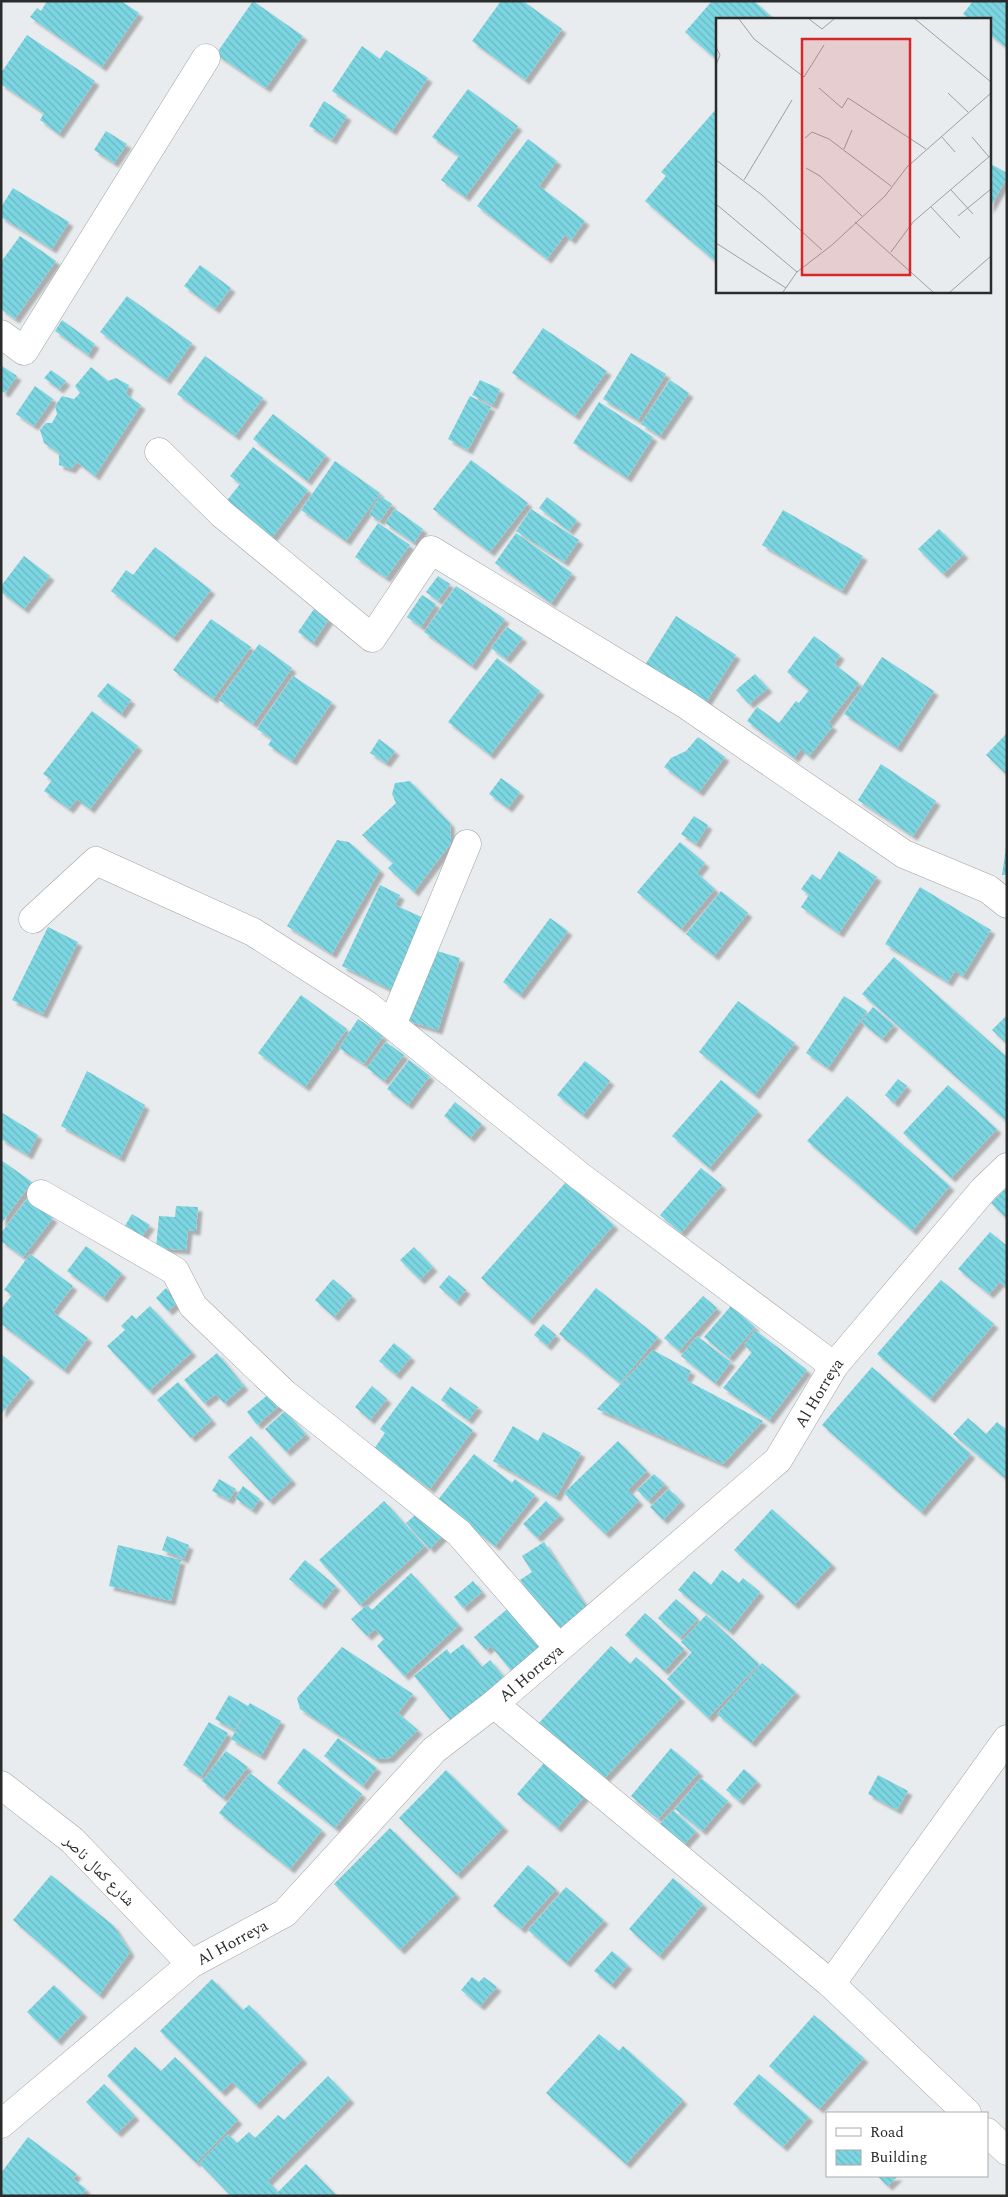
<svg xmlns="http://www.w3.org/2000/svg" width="1008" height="2197" font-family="Spectral,'Noto Naskh Arabic',serif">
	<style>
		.building { fill: url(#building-back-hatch); filter: url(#shadow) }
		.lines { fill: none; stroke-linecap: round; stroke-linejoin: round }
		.minor-casing { stroke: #a0a3a5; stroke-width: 29 }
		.minor { stroke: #fff; stroke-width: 28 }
		.labels { text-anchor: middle; stroke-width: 4; stroke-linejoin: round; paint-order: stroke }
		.street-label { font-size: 16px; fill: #2a2c2c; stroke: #fff }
		.inset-road { fill: none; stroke: #9d9fa0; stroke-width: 1 }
		.view { fill: #d62828; fill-opacity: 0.15; stroke: #d62828; stroke-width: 2.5 }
		.inset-edge { fill: none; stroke: #2a2c2c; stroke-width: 2.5 }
	</style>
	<defs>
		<pattern id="building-back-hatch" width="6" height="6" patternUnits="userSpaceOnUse" patternTransform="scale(1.25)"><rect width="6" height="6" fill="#7bd6e2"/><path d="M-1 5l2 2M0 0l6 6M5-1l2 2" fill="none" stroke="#6ab8c2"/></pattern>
		<filter id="shadow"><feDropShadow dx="4.5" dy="4.5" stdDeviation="1" flood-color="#0004"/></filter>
	</defs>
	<rect width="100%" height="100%" fill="#e9ecee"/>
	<!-- building -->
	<g class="building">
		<path d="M47 1H121L139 13 102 67 30 17 37 8 41 11Z"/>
		<path d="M253 1 303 36 266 88 216 54Z"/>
		<path d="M501 1H523L562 29 525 80 472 41Z"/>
		<path d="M712 1H754L774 19H717V60L685 32Z"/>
		<path d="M973 1H1007V48L989 34V19H969L963 14Z"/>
		<path d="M27 35 95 81 59 134 40 120 44 113 1 84V73Z"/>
		<path d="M362 46 380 59 386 50 428 78 392 131 332 91Z"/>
		<path d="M468 89 518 126 465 197 441 180 459 156 432 137Z"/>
		<path d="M324 101 347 116 332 140 309 126Z"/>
		<path d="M717 108V263L645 201 666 176 661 172Z"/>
		<path d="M106 131 127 144 114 163 94 150Z"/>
		<path d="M528 139 557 161 539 186 585 221 571 240 565 235 547 259 477 206Z"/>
		<path d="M989 163 1007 173V178L989 209Z"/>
		<path d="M13 188 69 222 52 249 1 217V207Z"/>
		<path d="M20 236 56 261 15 319 1 309V262Z"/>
		<path d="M200 265 231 288 215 309 184 286Z"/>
		<path d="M127 296 192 343 166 380 100 332Z"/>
		<path d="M62 320 95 344 88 355 55 331Z"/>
		<path d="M543 328 607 371 575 416 512 373Z"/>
		<path d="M631 353 666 374 638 420 603 399Z"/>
		<path d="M205 356 263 398 235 436 177 394Z"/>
		<path d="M2 366 17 376 5 393 1 391Z"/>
		<path d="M91 367 108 381 116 378 129 385 126 394 141 405 95 476 77 462 71 469 59 465V453L44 443 40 430 46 423H52L57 414 55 406 62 396 74 399 80 393 75 386Z"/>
		<path d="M51 370 66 381 59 389 44 378Z"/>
		<path d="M480 380 500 389 493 405 472 395Z"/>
		<path d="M670 380 689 393 660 436 641 424Z"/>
		<path d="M35 386 53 399 34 426 16 414Z"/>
		<path d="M470 396 491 407 468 450 448 439Z"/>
		<path d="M599 402 653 437 627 478 573 443Z"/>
		<path d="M273 414 326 455 307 481 253 439Z"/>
		<path d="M253 447 308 490 271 539 225 503 240 484 230 476Z"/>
		<path d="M471 460 528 503 490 552 433 509Z"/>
		<path d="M335 461 380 493 346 541 301 510Z"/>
		<path d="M380 496 392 504 380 521 369 514Z"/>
		<path d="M547 497 577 520 569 531 539 508Z"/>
		<path d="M395 509 423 529 414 543 385 523Z"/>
		<path d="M531 509 579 540 564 562 516 531Z"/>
		<path d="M783 510 863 556 842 591 762 545Z"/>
		<path d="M378 523 410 545 386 578 355 557Z"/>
		<path d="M939 529 964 554 943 574 918 549Z"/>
		<path d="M516 533 572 573 551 603 495 563Z"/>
		<path d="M155 547 211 590 173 638 111 591 126 570 133 575Z"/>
		<path d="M24 556 50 576 24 609 1 592V586Z"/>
		<path d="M438 576 450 584 438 601 426 592Z"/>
		<path d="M456 586 505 619 472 666 424 632Z"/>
		<path d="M422 595 436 604 421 627 407 617Z"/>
		<path d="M314 609 329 619 313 643 298 632Z"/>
		<path d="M676 616 736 655 705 704 645 665Z"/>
		<path d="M211 619 251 647 213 699 173 670Z"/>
		<path d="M507 627 523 638 506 659 491 648Z"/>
		<path d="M814 636 840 655 834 664 859 683 828 723 833 726 809 756 801 749 794 758 747 721 757 707 779 723 796 701 799 703 809 690 787 672Z"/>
		<path d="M259 644 292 668 253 724 219 700Z"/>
		<path d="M882 657 934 691 897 748 844 714Z"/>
		<path d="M497 658 540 691 490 755 448 722Z"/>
		<path d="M755 674 768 688 749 704 736 690Z"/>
		<path d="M293 676 332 702 292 761 268 745 272 739 257 729Z"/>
		<path d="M108 683 131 700 121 714 97 696Z"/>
		<path d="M92 711 138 746 90 809 77 799 69 809 44 791 52 780 43 774Z"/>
		<path d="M1007 733V775L986 755Z"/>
		<path d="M698 737 725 757 699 792 664 767 671 758 686 751Z"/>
		<path d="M379 739 395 751 386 763 370 753Z"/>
		<path d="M881 764 936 801 913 836 858 800Z"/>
		<path d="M501 778 520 792 508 808 489 794Z"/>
		<path d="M410 781 450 823 451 843 414 892 388 868 393 863 362 835 396 803 392 794 395 783Z"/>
		<path d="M694 816 708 825 696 844 681 834Z"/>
		<path d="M337 840 349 842 380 870 332 954 287 926Z"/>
		<path d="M680 842 705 863 697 873 715 889 681 929 637 892Z"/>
		<path d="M1006 847H1007V875H1002Z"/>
		<path d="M839 851 877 877 839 933 801 907 809 895 801 889 812 874 820 880Z"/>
		<path d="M380 885 400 895 395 905 426 919 392 990 342 966Z"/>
		<path d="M920 887 991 930 963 976 955 971 948 982 885 944Z"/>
		<path d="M721 891 748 913 714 956 686 934Z"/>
		<path d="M550 918 568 931 520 995 503 982Z"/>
		<path d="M48 927 78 942 43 1014 12 1000Z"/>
		<path d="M431 949 460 958 438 1030 408 1021Z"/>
		<path d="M894 957 1007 1057V1118L1005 1120 862 994Z"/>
		<path d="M301 995 347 1029 305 1087 258 1053Z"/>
		<path d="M844 996 867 1011 828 1068 806 1053Z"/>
		<path d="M738 1001 795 1043 755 1095 699 1052Z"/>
		<path d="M873 1007 894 1025 882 1039 861 1022Z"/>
		<path d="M1007 1015V1044L992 1030Z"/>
		<path d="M358 1019 383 1036 364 1064 339 1048Z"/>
		<path d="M386 1042 404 1055 384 1081 367 1068Z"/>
		<path d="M409 1060 430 1076 408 1105 387 1089Z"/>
		<path d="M585 1061 610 1081 583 1115 557 1095Z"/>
		<path d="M87 1071 145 1105 120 1158 61 1126Z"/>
		<path d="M898 1079 907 1086 894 1103 885 1095Z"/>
		<path d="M721 1080 758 1111 709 1168 672 1136Z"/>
		<path d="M948 1085 997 1129 951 1178 903 1133Z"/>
		<path d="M847 1096 950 1186 912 1231 807 1141Z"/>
		<path d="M455 1102 482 1124 470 1138 444 1116Z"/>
		<path d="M1 1112 38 1135 28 1155 1 1139Z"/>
		<path d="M1 1160 32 1182 1 1224Z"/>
		<path d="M701 1168 722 1185 681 1233 660 1215Z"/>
		<path d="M566 1182 614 1225 529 1321 481 1278Z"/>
		<path d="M1007 1187V1219L991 1203Z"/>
		<path d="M27 1199 53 1218 23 1257 1 1241V1233Z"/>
		<path d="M176 1206 198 1207 196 1231 188 1230 186 1250 156 1248 159 1216 175 1217Z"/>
		<path d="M132 1214 150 1225 139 1241 122 1231Z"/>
		<path d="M990 1232 1007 1246V1288L1000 1282 989 1294 958 1269Z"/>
		<path d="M86 1246 122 1273 103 1298 67 1271Z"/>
		<path d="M414 1247 433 1267 420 1280 400 1260Z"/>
		<path d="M30 1254 73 1286 53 1312 88 1338 64 1370 1 1324V1309L12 1295 4 1290Z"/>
		<path d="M449 1275 466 1290 456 1302 439 1287Z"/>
		<path d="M333 1279 352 1296 334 1317 315 1300Z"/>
		<path d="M941 1280 994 1324 930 1399 877 1354Z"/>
		<path d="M166 1288 179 1301 168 1311 156 1298Z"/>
		<path d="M596 1288 658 1337 620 1383 559 1334Z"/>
		<path d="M703 1296 717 1308 679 1351 664 1338Z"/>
		<path d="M150 1306 192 1352 149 1391 107 1346 125 1330 121 1326 132 1315 136 1319Z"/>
		<path d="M731 1306 755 1327 729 1358 704 1337Z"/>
		<path d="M543 1324 556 1335 547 1346 534 1335Z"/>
		<path d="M755 1330 807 1370 769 1420 723 1388 752 1352 744 1345Z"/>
		<path d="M697 1336 731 1362 715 1383 681 1356Z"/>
		<path d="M394 1343 411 1357 396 1375 379 1361Z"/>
		<path d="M653 1350 691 1371 686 1380 763 1421 723 1464 597 1409Z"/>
		<path d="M217 1353 244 1386 224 1403 216 1394 204 1403 184 1380Z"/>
		<path d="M1 1354 30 1378 1 1414Z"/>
		<path d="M872 1367 971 1454 921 1512 822 1425Z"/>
		<path d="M178 1382 212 1420 191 1438 157 1400Z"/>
		<path d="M372 1386 387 1399 370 1420 355 1407Z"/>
		<path d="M412 1386 473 1430 430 1489 374 1449 385 1433 380 1429Z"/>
		<path d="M450 1387 478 1407 468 1420 441 1400Z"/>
		<path d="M270 1393 280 1405 257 1425 247 1412Z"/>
		<path d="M285 1411 306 1434 286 1452 265 1429Z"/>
		<path d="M968 1418 986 1434 997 1422 1007 1430V1480L953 1434Z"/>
		<path d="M513 1426 538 1441 543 1432 581 1453 556 1497 493 1461Z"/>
		<path d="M251 1436 292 1480 269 1501 228 1457Z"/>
		<path d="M618 1441 647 1471 628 1490 639 1501 605 1534 564 1493Z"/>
		<path d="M474 1454 512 1483 515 1479 535 1495 495 1546 437 1501Z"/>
		<path d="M654 1474 665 1484 648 1501 637 1490Z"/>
		<path d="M219 1479 236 1489 229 1500 212 1491Z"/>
		<path d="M243 1486 260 1499 252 1510 235 1498Z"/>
		<path d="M669 1489 681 1501 663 1520 650 1507Z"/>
		<path d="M384 1501 425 1546 360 1605 319 1560Z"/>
		<path d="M546 1501 560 1515 537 1538 523 1524Z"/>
		<path d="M422 1509 445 1534 430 1549 406 1523Z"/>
		<path d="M772 1509 832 1564 794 1605 734 1550Z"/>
		<path d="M167 1536 189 1545 184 1559 162 1550Z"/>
		<path d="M544 1542 588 1609 554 1631 520 1580 532 1572 522 1556Z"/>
		<path d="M118 1545 181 1560 171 1601 109 1586Z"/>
		<path d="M305 1560 336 1586 321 1605 289 1579Z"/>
		<path d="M722 1570 739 1583 743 1578 760 1592 729 1631 678 1590 694 1571 711 1585Z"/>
		<path d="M411 1573 459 1625 404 1676 377 1646 384 1639 375 1629 367 1636 351 1619 367 1605 372 1610Z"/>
		<path d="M473 1581 482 1592 463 1608 454 1597Z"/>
		<path d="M676 1599 698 1619 680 1638 658 1618Z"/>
		<path d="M512 1605 541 1648 512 1672 491 1646 486 1650 474 1637Z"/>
		<path d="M645 1613 684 1649 664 1671 625 1635Z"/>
		<path d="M706 1615 759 1664 708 1718 667 1679 692 1652 681 1642Z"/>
		<path d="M463 1644 482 1667 490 1660 504 1677 451 1721 414 1676 447 1649 450 1654Z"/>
		<path d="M611 1646 630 1664 636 1657 681 1698 599 1784 536 1726Z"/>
		<path d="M342 1647 413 1694 398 1713 418 1730 390 1758 376 1759 300 1709 297 1698Z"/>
		<path d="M762 1663 796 1692 751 1743 717 1714Z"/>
		<path d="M229 1695 248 1706 250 1703 281 1721 261 1756 231 1739 245 1713 234 1730 215 1719Z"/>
		<path d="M209 1722 228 1733 201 1777 183 1765Z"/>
		<path d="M338 1738 377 1768 363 1786 324 1756Z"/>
		<path d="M304 1748 362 1794 335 1828 277 1783Z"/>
		<path d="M671 1748 699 1772 658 1819 631 1796Z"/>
		<path d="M226 1751 248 1767 223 1798 202 1781Z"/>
		<path d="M545 1762 585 1796 557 1828 517 1794Z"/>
		<path d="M744 1769 757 1781 739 1801 726 1790Z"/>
		<path d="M446 1770 504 1827 457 1875 399 1818Z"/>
		<path d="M250 1773 322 1830 290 1869 219 1813Z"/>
		<path d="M878 1775 908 1791 897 1810 868 1794Z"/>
		<path d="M701 1778 728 1801 702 1831 675 1809Z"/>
		<path d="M673 1810 696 1831 681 1848 658 1826Z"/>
		<path d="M390 1828 456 1894 400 1950 334 1884Z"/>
		<path d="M528 1865 556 1889 521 1929 493 1906Z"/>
		<path d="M51 1875 114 1926 130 1952 99 1995 13 1920Z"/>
		<path d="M673 1878 703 1904 659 1956 629 1929Z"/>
		<path d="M566 1887 604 1920 566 1963 528 1930Z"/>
		<path d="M612 1951 628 1965 611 1985 594 1971Z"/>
		<path d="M472 1977 479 1982 484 1977 497 1987 480 2006 461 1990Z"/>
		<path d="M212 1979 243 2010 249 2005 303 2059 256 2105 232 2082 221 2092 160 2031Z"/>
		<path d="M54 1985 83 2013 57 2041 27 2012Z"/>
		<path d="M814 2015 864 2058 819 2109 769 2066Z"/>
		<path d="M599 2034 619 2051 623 2046 683 2100 626 2164 546 2093Z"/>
		<path d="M135 2047 161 2071 175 2057 238 2120 196 2163 107 2076Z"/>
		<path d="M759 2074 809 2117 783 2147 733 2104Z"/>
		<path d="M328 2076 350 2099 268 2181 278 2192 306 2164 337 2196H231L199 2163 228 2134 237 2143 249 2132 255 2138 278 2115 284 2120Z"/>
		<path d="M104 2084 135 2116 117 2133 86 2102Z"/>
		<path d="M28 2137 77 2174 73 2179 86 2189 81 2196H1V2173Z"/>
		<path d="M877 2176H898L888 2186Z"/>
	</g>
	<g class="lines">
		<!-- minor casing -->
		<g class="minor-casing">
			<g id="minor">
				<path d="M1 334 24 351 206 58"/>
				<path d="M159 452 222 514 372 638 431 550 685 704 904 854 988 889 1007 904"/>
				<path d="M33 919 96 861 253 932 367 1005 581 1177 834 1366"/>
				<path d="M392 1025 467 844"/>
				<path d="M41 1194 175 1271 193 1306 285 1394 459 1533 558 1647"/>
				<path d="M494 1704 831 1984 967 2113"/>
				<path d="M1 1785 72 1840 191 1964"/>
				<path d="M831 1984 1007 1739"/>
				<path id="s1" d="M1 2124 191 1964 285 1913 434 1750 494 1704 778 1460 834 1366 984 1189 1007 1167"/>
				<path d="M987 2132 1007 2151"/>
			</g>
		</g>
		<!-- minor -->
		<use href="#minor" class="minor"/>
	</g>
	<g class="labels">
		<!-- street labels -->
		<g class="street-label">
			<text dy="6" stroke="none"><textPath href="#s1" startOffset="1105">Al Horreya</textPath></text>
			<text dy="6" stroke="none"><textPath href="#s1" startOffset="700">Al Horreya</textPath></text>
			<text transform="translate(100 1870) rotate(45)" y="6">شارع كمال ناصر</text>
			<text dy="6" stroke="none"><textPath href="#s1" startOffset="295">Al Horreya</textPath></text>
		</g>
	</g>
	<!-- overview -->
	<g transform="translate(716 18)">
		<rect width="275" height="275" fill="#e9ecee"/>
		<path class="inset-road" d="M23 1 38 21 88 59 108 27M93 1 106 11 118 1M199 1 275 64M0 29 4 37 0 47M103 70 126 90 132 80 210 131M232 75 252 94M225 118 239 134M256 119 273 139M89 120 96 114 113 121 175 168M128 131 136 112M0 142 46 177 106 232M90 150 104 158 146 198M28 162 76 82M235 172 257 196M0 186 81 254M215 189 244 220M242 198 275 171M139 204 217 274M0 225 70 270M175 234 197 204 275 137M67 274 81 254 116 227 169 178 191 149 275 75M234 274 275 238"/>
		<path class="view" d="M86 21H194V257H86Z"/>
		<rect width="275" height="275" class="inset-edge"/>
	</g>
	<!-- border -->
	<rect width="1008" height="2197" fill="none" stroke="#2a2c2c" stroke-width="5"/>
	<!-- legend -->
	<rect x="826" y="2112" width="162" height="65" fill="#ffffff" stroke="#aaabab"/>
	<rect x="836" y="2128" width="25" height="8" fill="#ffffff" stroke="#aaabab"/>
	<text x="870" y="2137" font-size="15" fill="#2a2c2c">Road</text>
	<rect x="836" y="2150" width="25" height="15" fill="url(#building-back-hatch)" stroke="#aaabab"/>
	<text x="870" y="2162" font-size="15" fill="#2a2c2c">Building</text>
</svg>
